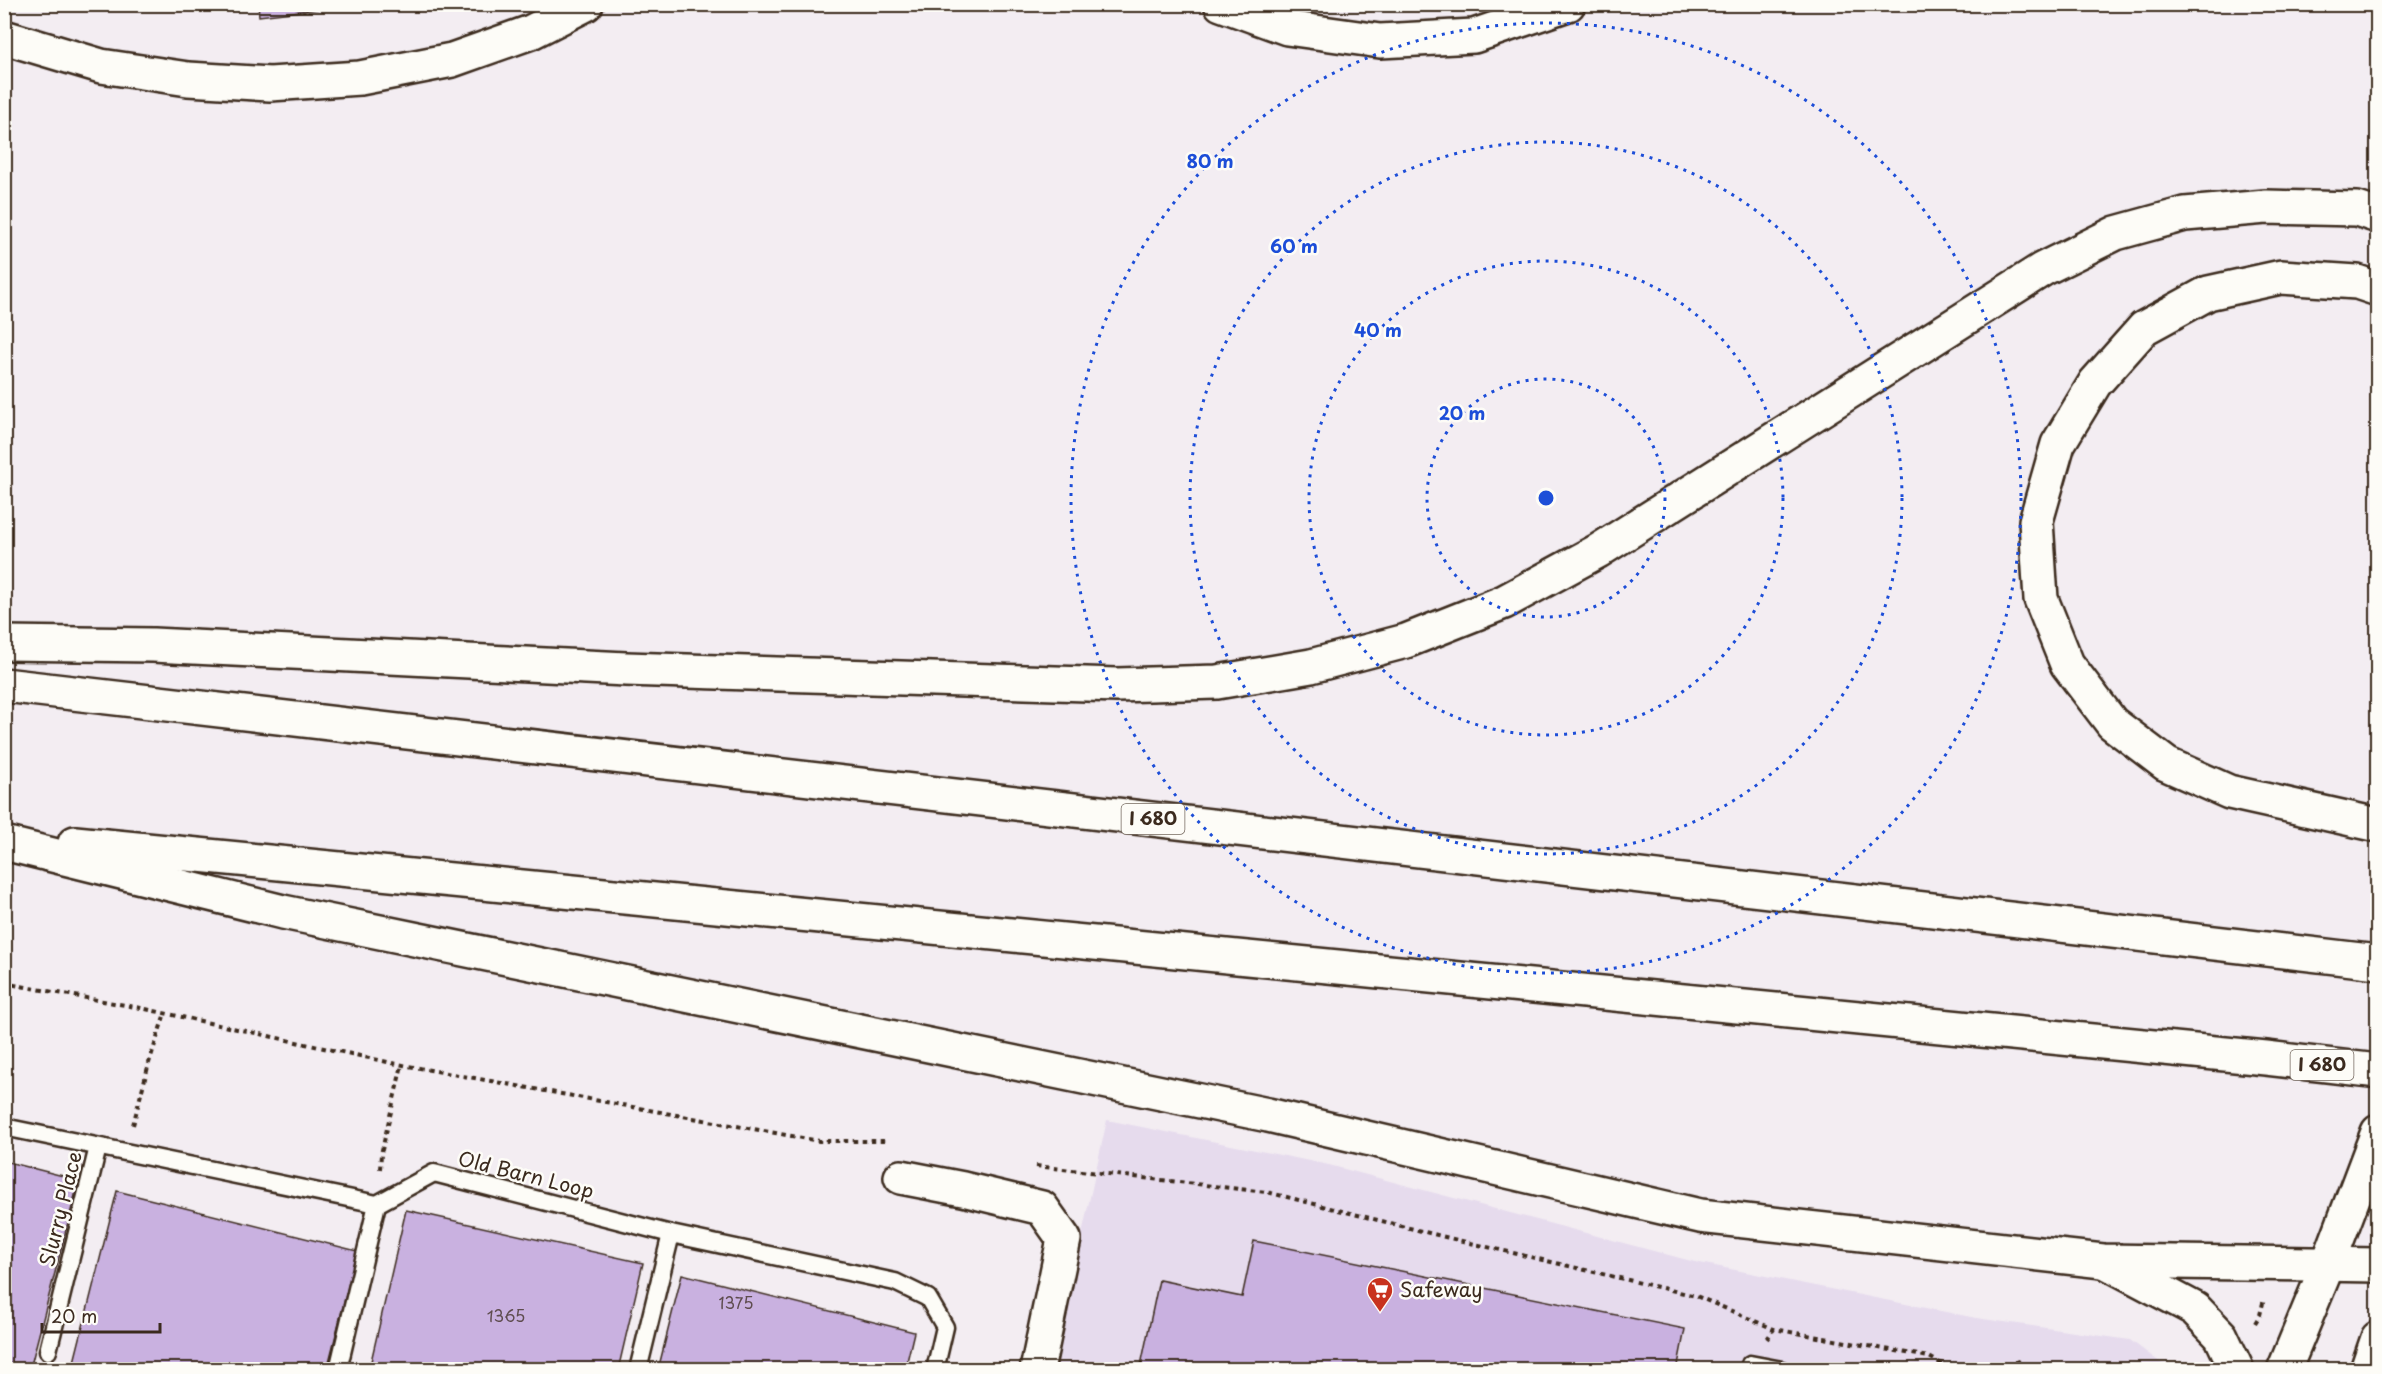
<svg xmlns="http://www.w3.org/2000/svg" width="2382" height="1374" font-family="'Playpen Sans',sans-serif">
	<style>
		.built { fill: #e6dbed }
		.building { fill: #c9b1e0; stroke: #3b2a1e; stroke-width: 1.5 }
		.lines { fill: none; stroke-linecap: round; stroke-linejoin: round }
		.lane-casing { stroke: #3b2a1e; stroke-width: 21 }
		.street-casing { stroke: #3b2a1e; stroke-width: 38 }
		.secondary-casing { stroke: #3b2a1e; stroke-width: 38 }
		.highway-casing { stroke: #3b2a1e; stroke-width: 38 }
		.path { stroke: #3b2a1e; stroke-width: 4; stroke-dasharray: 4.5 4.5; stroke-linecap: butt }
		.lane { stroke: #fdfcf7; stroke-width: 16 }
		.street { stroke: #fdfcf7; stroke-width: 33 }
		.secondary { stroke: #fdfcf7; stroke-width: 33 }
		.highway { stroke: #fdfcf7; stroke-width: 33 }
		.ring { fill: none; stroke: #1d4ed8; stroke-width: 3; stroke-dasharray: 3 6 }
		.labels { text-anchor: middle; stroke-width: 5; stroke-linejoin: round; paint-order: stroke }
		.number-label { font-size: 16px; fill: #5e4c4e }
		.shield { fill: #fdfcf7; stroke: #75695f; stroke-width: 1.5 }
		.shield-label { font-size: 18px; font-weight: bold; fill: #3b2a1e }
		.street-label { font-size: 20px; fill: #3b2a1e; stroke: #fdfcf7 }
		.poi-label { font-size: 20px; fill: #3b2a1e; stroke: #fdfcf7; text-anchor: start }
		.centre { fill: #1d4ed8; stroke: #fdfcf7; stroke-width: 3 }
		.ring-label { font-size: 18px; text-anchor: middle; font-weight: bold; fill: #1d4ed8; stroke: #fdfcf7; stroke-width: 5; stroke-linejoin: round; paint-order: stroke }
	</style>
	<rect width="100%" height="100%" fill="#f3edf2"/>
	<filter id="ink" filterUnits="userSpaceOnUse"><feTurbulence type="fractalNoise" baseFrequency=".0167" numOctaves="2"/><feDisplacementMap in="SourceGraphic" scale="12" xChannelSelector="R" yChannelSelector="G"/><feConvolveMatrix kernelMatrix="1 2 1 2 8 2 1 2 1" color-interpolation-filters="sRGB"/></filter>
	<g filter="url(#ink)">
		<!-- built -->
		<path class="built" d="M1107 1120 1329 1165 1695 1262 1976 1318 2130 1340 2169 1369 1052 1370Z"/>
		<!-- building -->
		<g class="building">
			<path d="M258 4H316L317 9 259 16Z"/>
			<path d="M4 1161 79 1180 30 1369 4 1362Z"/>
			<path d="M117 1191 357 1251 327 1370H72Z"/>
			<path d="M406 1210 643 1263 618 1370H369Z"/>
			<path d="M1254 1241 1685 1329 1677 1370H1140L1159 1280 1242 1297Z"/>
			<path d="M682 1274 914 1332 905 1370H658Z"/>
		</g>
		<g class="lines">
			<!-- lane casing -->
			<g class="lane-casing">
				<g id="lane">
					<path d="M4 1127 377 1204 434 1173 671 1234 895 1282 928 1298 945 1327 935 1370"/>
					<path d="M48 1351 98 1147"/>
					<path d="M338 1370 377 1204"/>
					<path d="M638 1370 671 1234"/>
					<path d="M1749 1370 1750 1364 1782 1370"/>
				</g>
			</g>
			<!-- street casing -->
			<g class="street-casing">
				<path id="street" d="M901 1177 963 1189 1042 1208 1064 1239 1037 1370"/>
			</g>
			<!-- secondary casing -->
			<g class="secondary-casing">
				<g id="secondary">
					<path d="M1221 4 1287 28 1380 41 1474 36 1568 4"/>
					<path d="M4 37 101 66 188 79 270 84 360 78 452 60 531 32 586 4"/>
					<path d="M2284 1370 2328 1264 2378 1132"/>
					<path d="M2367 1370 2378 1338"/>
				</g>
			</g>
			<!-- highway casing -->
			<g class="highway-casing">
				<g id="highway">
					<path d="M2378 289 2357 282 2281 277 2208 293 2144 328 2095 383 2058 444 2036 521 2041 599 2067 664 2112 723 2166 764 2229 792 2378 825"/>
					<path d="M4 643 153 645 626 669 1117 685 1217 682 1311 666 1406 641 1504 602 1598 551 2043 269 2116 233 2185 214 2266 207 2357 209 2378 216"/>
					<path d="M4 685 2378 962"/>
					<path d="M4 843 283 912 1268 1115 1700 1216 2103 1261 2378 1265"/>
					<path d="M75 843 2266 1058 2378 1071"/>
					<path d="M2110 1264 2195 1309 2221 1336 2237 1370"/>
				</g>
			</g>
			<!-- path -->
			<g class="path">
				<path d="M4 983 141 1008 392 1063 819 1141H887"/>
				<path d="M133 1125 149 1063 165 1013"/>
				<path d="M1036 1166 1267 1192 1445 1237 1696 1296 1774 1329"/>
				<path d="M380 1169 381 1154 402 1065"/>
				<path d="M2255 1323 2260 1315 2264 1299"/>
				<path d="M1767 1339 1774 1329 1929 1357 1953 1370"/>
				<path d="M1999 1370 2018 1361 2028 1370"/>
			</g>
			<!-- lane -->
			<use href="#lane" class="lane"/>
			<!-- street -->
			<use href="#street" class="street"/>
			<!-- secondary -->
			<use href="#secondary" class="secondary"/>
			<!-- highway -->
			<use href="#highway" class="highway"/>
		</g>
	</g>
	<!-- distance rings -->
	<g class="ring">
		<circle cx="1546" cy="498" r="119"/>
		<circle cx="1546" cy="498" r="237"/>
		<circle cx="1546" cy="498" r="356"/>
		<circle cx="1546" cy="498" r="475"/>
	</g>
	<!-- icons -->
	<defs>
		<g id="supermarket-pin" transform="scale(1.35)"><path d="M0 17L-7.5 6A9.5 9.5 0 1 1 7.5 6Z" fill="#c8321e" stroke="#fdfcf7"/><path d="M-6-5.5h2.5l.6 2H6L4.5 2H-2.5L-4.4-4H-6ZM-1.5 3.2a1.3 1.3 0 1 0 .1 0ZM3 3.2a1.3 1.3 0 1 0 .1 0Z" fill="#fff"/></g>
	</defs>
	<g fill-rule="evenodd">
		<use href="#supermarket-pin" x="1380" y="1290"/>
	</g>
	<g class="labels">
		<!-- number labels -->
		<g class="number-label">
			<text x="736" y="1309">1375</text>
			<text x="506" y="1322">1365</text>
		</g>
		<!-- shield labels -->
		<g class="shield">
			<rect x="1121.5" y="804" width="63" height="30" rx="4.5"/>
			<rect x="2290.5" y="1050" width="63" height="30" rx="4.5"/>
		</g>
		<g class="shield-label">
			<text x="1153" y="825">I 680</text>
			<text x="2322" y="1071">I 680</text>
		</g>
		<!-- street labels -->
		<g class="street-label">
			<text transform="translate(526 1175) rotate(14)" y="7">Old Barn Loop</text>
			<text transform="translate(61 1209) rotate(-76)" y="7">Slurry Place</text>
		</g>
		<!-- poi labels -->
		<g class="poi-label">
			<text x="1400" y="1297">Safeway</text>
		</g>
	</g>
	<circle cx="1546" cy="498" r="9" class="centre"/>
	<g class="ring-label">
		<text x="1210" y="168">80 m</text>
		<text x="1294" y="253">60 m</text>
		<text x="1378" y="337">40 m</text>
		<text x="1462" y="420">20 m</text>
	</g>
	<!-- margin -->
	<rect width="2382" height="1374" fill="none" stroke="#fdfcf7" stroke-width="24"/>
	<rect x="12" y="12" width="2358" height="1350" fill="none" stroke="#3b2a1e" stroke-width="2" filter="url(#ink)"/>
	<!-- scale -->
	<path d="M42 1323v9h118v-9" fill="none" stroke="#3b2a1e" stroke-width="3"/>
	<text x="51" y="1323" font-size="18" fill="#3b2a1e" stroke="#fdfcf7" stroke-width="4.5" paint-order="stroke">20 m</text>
</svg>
